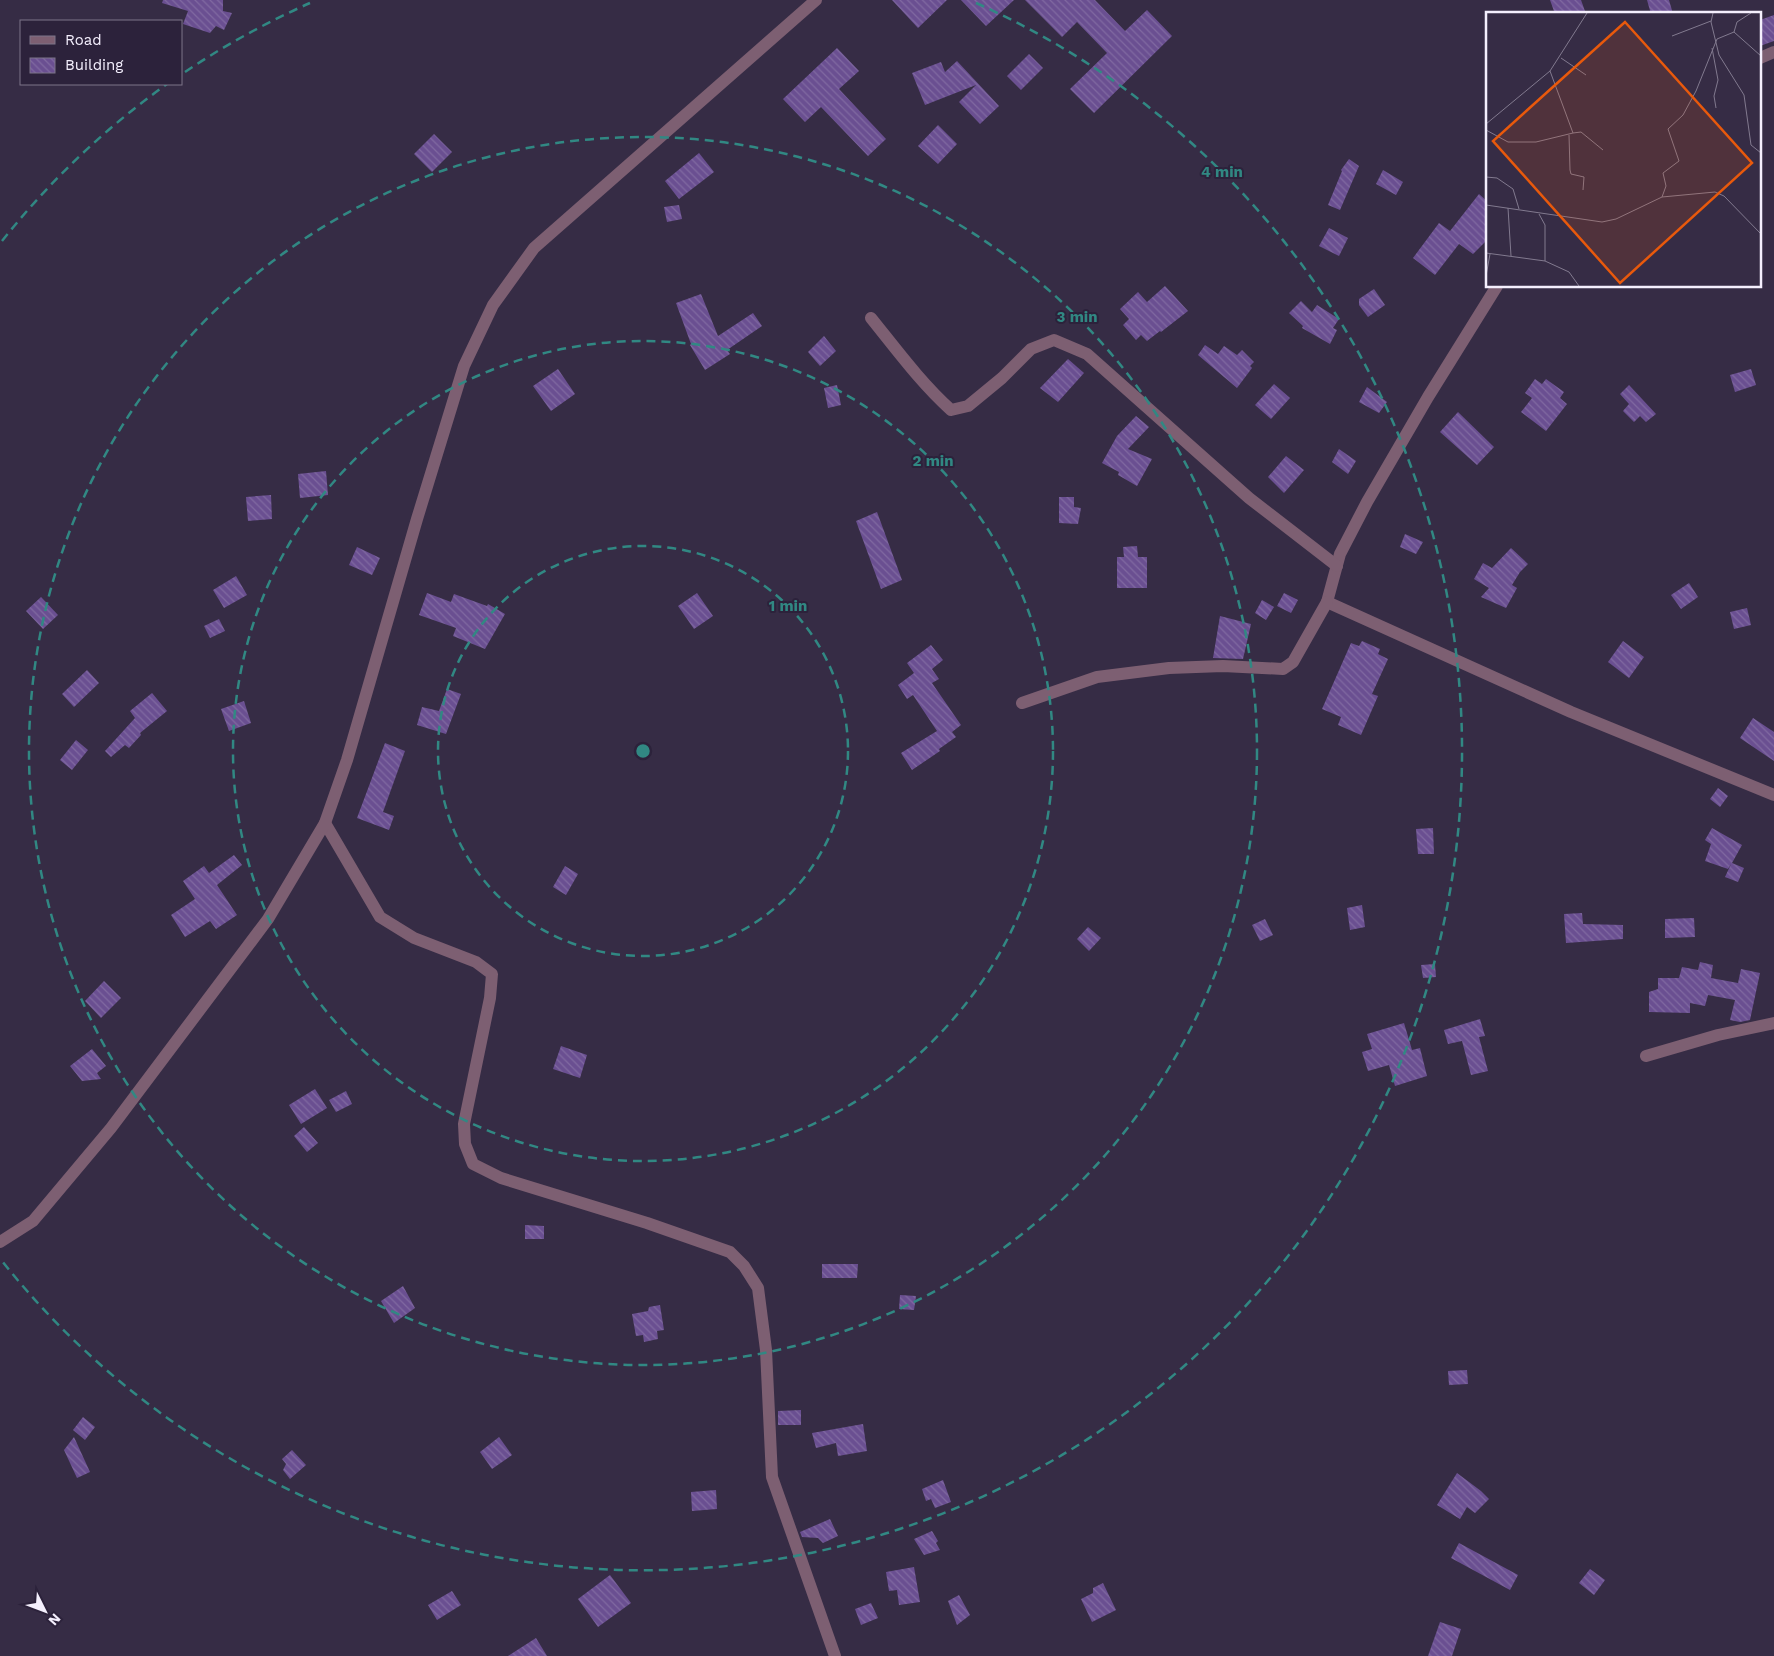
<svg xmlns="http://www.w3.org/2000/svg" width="1774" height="1656" font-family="'Work Sans',sans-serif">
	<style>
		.building { fill: url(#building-back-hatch) }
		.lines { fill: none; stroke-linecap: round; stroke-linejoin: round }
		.minor { stroke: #7d5f72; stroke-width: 12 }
		.ring { fill: none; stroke: #318883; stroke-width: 2.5; stroke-dasharray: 9 6 }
		.inset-road { fill: none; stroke: #827a8f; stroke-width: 1 }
		.view { fill: #e8590c; fill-opacity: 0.15; stroke: #e8590c; stroke-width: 2.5 }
		.inset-edge { fill: none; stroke: #f4effd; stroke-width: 2.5 }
		.centre { fill: #318883; stroke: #2c223b; stroke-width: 2.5 }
		.ring-label { font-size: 15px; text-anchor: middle; font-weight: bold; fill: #318883; stroke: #2c223b; stroke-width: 4; stroke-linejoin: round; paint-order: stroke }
	</style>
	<defs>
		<pattern id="building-back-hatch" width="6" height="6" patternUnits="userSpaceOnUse" patternTransform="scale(1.25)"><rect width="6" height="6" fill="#6a4f91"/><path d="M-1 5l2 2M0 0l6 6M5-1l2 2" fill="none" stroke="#8069a1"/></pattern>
	</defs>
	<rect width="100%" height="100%" fill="#362c45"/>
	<!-- building -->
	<g class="building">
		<path d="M163 0H223V11L232 13 224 30 216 26 210 33 183 24 188 11 162 3Z"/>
		<path d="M892 0H947L918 28Z"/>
		<path d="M961 0H1014L986 26Z"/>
		<path d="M1025 0H1095L1125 31 1147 10 1172 36 1094 113 1070 89 1107 53 1077 22 1062 37Z"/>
		<path d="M1550 0H1581L1586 14H1555Z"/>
		<path d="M1647 0H1669L1673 14H1651Z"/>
		<path d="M1774 15V41L1760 46V20Z"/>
		<path d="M837 48 859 71 839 89 886 139 868 156 821 107 805 122 783 99Z"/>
		<path d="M1029 54 1043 68 1021 90 1007 76Z"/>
		<path d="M957 61 999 106 980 124 959 102 976 85 925 105 912 73 941 62 945 72Z"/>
		<path d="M938 125 957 144 938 164 918 146Z"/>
		<path d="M434 134 452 152 432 172 414 154Z"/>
		<path d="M699 153 714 172 679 199 665 181Z"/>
		<path d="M1349 159 1359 166 1340 210 1328 205 1342 171 1341 170Z"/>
		<path d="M1383 170 1403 182 1396 195 1376 184Z"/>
		<path d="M1479 194 1488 202V239L1473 254 1459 244 1435 275 1413 258 1439 223 1450 231Z"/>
		<path d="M679 205 682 219 667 222 664 207Z"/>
		<path d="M1329 228 1348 238 1339 256 1319 246Z"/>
		<path d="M1165 286 1188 311 1161 332 1160 331 1147 341 1141 335 1136 340 1123 325 1129 319 1120 309 1138 292 1147 302Z"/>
		<path d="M1374 289 1385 305 1368 317 1359 305V299Z"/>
		<path d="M701 294 718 336 753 313 762 326 727 350 730 354 705 370 690 345 691 344 676 303Z"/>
		<path d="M1301 301 1312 312 1317 305 1339 319 1333 328 1337 330 1330 344 1302 328 1303 326 1289 313Z"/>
		<path d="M824 336 836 351 820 366 808 352Z"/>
		<path d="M1205 345 1218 354 1224 346 1237 355 1242 350 1254 362 1250 366 1252 368 1237 388 1198 355Z"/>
		<path d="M1068 359 1084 373 1058 402 1040 388Z"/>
		<path d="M558 369 575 394 551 411 533 386Z"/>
		<path d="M1751 369 1756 385 1735 392 1730 375Z"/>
		<path d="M1535 379 1542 384 1546 379 1564 392 1560 398 1567 404 1546 431 1521 412 1532 398 1525 393Z"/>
		<path d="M1274 384 1290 398 1271 419 1255 405Z"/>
		<path d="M837 385 841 405 828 408 824 388Z"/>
		<path d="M1629 385 1656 414 1646 422 1640 416 1634 422 1623 411 1629 404 1620 394Z"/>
		<path d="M1367 387 1387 402 1379 413 1359 402Z"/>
		<path d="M1458 412 1494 447 1477 465 1440 432Z"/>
		<path d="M1136 416 1149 427 1128 449 1152 459 1137 486 1118 475 1119 472 1102 463 1117 436Z"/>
		<path d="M1339 449 1356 461 1348 474 1332 462Z"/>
		<path d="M1286 456 1304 470 1284 493 1268 477Z"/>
		<path d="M326 471 328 495 300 498 298 474Z"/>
		<path d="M271 495 272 519 248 521 246 497Z"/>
		<path d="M1059 497H1074V507L1081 508 1078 524 1059 523Z"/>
		<path d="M877 512 902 580 881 589 856 521Z"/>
		<path d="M1405 534 1423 542 1416 554 1400 547Z"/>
		<path d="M1137 546 1138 557H1147V588H1117V557H1124L1123 547Z"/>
		<path d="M357 547 380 558 372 575 349 565Z"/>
		<path d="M1511 548 1528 564 1520 572 1512 585 1517 588 1506 608 1481 597 1489 588 1474 579 1483 563 1492 568Z"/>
		<path d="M236 576 247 595 224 608 213 590Z"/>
		<path d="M1689 583 1698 597 1681 609 1671 595Z"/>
		<path d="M427 593 451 602 454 594 487 606 488 604 505 614 485 649 453 636 456 628 419 615Z"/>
		<path d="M697 593 713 616 694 629 678 606Z"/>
		<path d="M1284 593 1298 600 1291 613 1277 606Z"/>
		<path d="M41 597 58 615 43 629 26 611Z"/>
		<path d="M1262 600 1274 607 1266 620 1255 613Z"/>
		<path d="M1747 608 1751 625 1734 629 1730 612Z"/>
		<path d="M1220 616 1251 624 1243 659 1213 658Z"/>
		<path d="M219 619 225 631 210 638 204 626Z"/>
		<path d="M1362 641 1380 649 1378 654 1388 659 1372 694 1378 696 1361 735 1338 725 1341 717 1322 709 1351 643 1359 646Z"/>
		<path d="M1623 641 1644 657 1629 678 1608 662Z"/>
		<path d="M931 645 943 660 932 669 939 679 932 683 961 725 952 732 956 737 939 749 940 751 912 770 901 753 937 731 913 695 907 699 898 685 914 673 907 663Z"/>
		<path d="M87 670 99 683 74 707 62 694Z"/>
		<path d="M447 689 461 694 446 734 417 725 422 707 439 711Z"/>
		<path d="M152 693 167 711 140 733 141 735 129 748 125 745 111 757 105 751 135 718 130 711Z"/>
		<path d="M244 701 251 723 229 731 221 709Z"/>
		<path d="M1753 718 1774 732V761L1740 738Z"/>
		<path d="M76 740 88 750 72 770 60 760Z"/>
		<path d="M385 743 405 751 383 812 394 816 389 830 357 818Z"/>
		<path d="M1718 788 1728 796 1720 807 1710 799Z"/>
		<path d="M1433 828 1434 854H1418L1416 829Z"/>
		<path d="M1712 828 1742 845 1732 863 1744 868 1738 882 1725 877 1731 864 1728 869 1705 861 1711 844 1705 840Z"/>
		<path d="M234 855 242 865 217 885 237 915 216 929 210 921 185 937 171 915 195 899 183 881 204 866 209 873Z"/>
		<path d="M565 866 578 874 566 895 553 887Z"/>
		<path d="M1362 905 1365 927 1350 930 1347 908Z"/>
		<path d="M1582 913 1583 924 1623 925V939L1566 943 1564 914Z"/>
		<path d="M1694 918 1695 937 1665 938V919Z"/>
		<path d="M1265 919 1273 935 1260 941 1252 925Z"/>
		<path d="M1088 927 1101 938 1089 951 1077 939Z"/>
		<path d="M1700 962 1713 965 1711 978 1738 983 1741 969 1760 973 1750 1020 1740 1022 1730 1020 1735 1000 1708 995 1705 1006 1690 1003V1013L1649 1012V992L1658 989V978H1679L1682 967 1698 970Z"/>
		<path d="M1435 964 1436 977 1423 978 1421 965Z"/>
		<path d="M104 981 121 998 101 1018 85 1001Z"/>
		<path d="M1480 1019 1485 1036 1479 1037 1488 1071 1471 1075 1462 1041 1448 1044 1444 1030Z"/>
		<path d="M1404 1023 1412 1050 1420 1048 1427 1076 1395 1086 1389 1065 1368 1071 1362 1052 1372 1049 1367 1034Z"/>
		<path d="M561 1046 587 1055 580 1078 553 1069Z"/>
		<path d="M92 1049 106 1066 97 1073 101 1079 82 1081 70 1066Z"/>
		<path d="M315 1089 327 1108 301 1124 289 1105Z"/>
		<path d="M346 1091 352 1104 336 1112 329 1100Z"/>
		<path d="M304 1127 318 1143 307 1152 294 1136Z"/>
		<path d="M525 1225 544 1226V1239H525Z"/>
		<path d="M822 1264H858L857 1278H822Z"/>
		<path d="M403 1286 415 1308 394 1323 381 1301Z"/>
		<path d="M900 1295 916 1296 914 1310 899 1309Z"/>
		<path d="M660 1305 664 1330 657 1331 658 1339 644 1342 643 1335 636 1336 632 1314 648 1311 649 1307Z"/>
		<path d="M1467 1370 1468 1384 1449 1385 1448 1371Z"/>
		<path d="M801 1410V1425H778V1411Z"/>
		<path d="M83 1417 95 1427 85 1440 73 1430Z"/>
		<path d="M863 1424 867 1451 838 1456 836 1443 816 1448 812 1433Z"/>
		<path d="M74 1437 90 1472 77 1478 64 1450Z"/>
		<path d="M499 1437 512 1455 492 1469 480 1452Z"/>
		<path d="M292 1450 306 1465 290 1479 283 1470 286 1464 282 1459Z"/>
		<path d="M1457 1473 1481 1491 1489 1499 1475 1513 1467 1507 1460 1519 1437 1505Z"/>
		<path d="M943 1480 951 1502 935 1508 931 1499 926 1501 922 1489Z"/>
		<path d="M716 1490 717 1509 692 1511 691 1492Z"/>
		<path d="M830 1519 838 1536 823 1543 818 1538 802 1537 800 1532Z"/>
		<path d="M932 1531 938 1541 936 1543 940 1550 924 1555 914 1539Z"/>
		<path d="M1459 1543 1518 1575 1510 1590 1451 1558Z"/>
		<path d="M914 1567 920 1602 899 1605 897 1590 889 1591 886 1572Z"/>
		<path d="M1590 1569 1605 1580 1594 1595 1579 1583Z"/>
		<path d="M610 1575 631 1603 598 1627 578 1599Z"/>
		<path d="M1103 1583 1116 1610 1092 1622 1081 1599 1093 1593V1588Z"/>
		<path d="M452 1591 461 1605 437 1620 428 1605Z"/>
		<path d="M959 1595 970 1615 957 1625 948 1601Z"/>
		<path d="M871 1603 878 1618 861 1625 855 1609Z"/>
		<path d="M1440 1622 1461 1629 1452 1656H1428Z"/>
		<path d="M536 1638 547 1656H508Z"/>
	</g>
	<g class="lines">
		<!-- minor -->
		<g class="minor">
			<path d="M1760 58 1774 52"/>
			<path d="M1497 286 1428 397 1367 502 1340 554 1327 602 1571 712 1774 795"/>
			<path d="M871 318C896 349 921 383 951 410L968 406 1002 378 1031 349 1054 340 1087 354 1249 498 1337 566"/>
			<path d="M1022 703 1097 677 1169 668 1223 666 1283 669 1293 662 1327 602"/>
			<path d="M325 823 380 917 414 938 476 962 492 974 490 998 464 1124 465 1144 473 1164 501 1178 647 1223 730 1252 744 1266 758 1288 766 1350 772 1477 835 1656"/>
			<path d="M1646 1056 1718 1035 1774 1023"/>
			<path d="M0 1242 33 1221 111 1128 268 919 325 823 347 760 417 519 464 366 493 305 534 248 816 0"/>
		</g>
	</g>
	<!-- distance rings -->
	<g class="ring">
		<circle cx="643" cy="751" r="205"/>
		<circle cx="643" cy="751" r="410"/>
		<circle cx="643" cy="751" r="614"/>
		<path d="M2 241A819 819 0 0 1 167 84M185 72A819 819 0 0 1 310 3M976 3A819 819 0 1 1 2 1261"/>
	</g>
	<!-- overview -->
	<g transform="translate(1486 12)">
		<rect width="275" height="275" fill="#362c45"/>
		<path class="inset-road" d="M227 1 225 10 233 43 258 83 265 133 275 141M248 20 275 44M248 20 251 10 265 1M186 24 225 9M226 36 232 68 228 84 230 96M75 46 100 63M0 112 64 59 101 1M0 118 22 130H50L87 121 64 59M87 121 95 120 117 138M83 123 84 158 85 162 98 165 97 178M0 165 11 166 27 177 33 197M176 185 180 174 177 161 193 149 182 117 197 103 210 79 231 27 248 20M0 193 116 210 130 207 176 185 229 180 238 184 275 222M22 196 25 244M53 202 59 213V249M0 241 59 249 83 260 93 274M0 264 4 242"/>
		<path class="view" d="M139 10 266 151 134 271 7 129Z"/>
		<rect width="275" height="275" class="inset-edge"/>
	</g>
	<circle cx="643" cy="751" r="8" class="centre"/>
	<g class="ring-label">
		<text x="1222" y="177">4 min</text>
		<text x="1077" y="322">3 min</text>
		<text x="933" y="466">2 min</text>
		<text x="788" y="611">1 min</text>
	</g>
	<!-- legend -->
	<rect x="20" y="20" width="162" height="65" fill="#2c223b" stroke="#7c7489"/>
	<rect x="30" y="36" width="25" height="8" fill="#7d5f72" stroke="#7c7489"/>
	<text x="65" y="45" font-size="15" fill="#f4effd">Road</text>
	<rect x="30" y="58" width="25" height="15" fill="url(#building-back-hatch)" stroke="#7c7489"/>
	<text x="65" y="70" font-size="15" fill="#f4effd">Building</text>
	<!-- north arrow -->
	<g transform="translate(45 1611) rotate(132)" stroke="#2c223b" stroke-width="4" paint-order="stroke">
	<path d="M0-4L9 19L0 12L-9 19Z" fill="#f4effd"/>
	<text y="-8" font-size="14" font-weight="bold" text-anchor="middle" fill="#f4effd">N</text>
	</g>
</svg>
